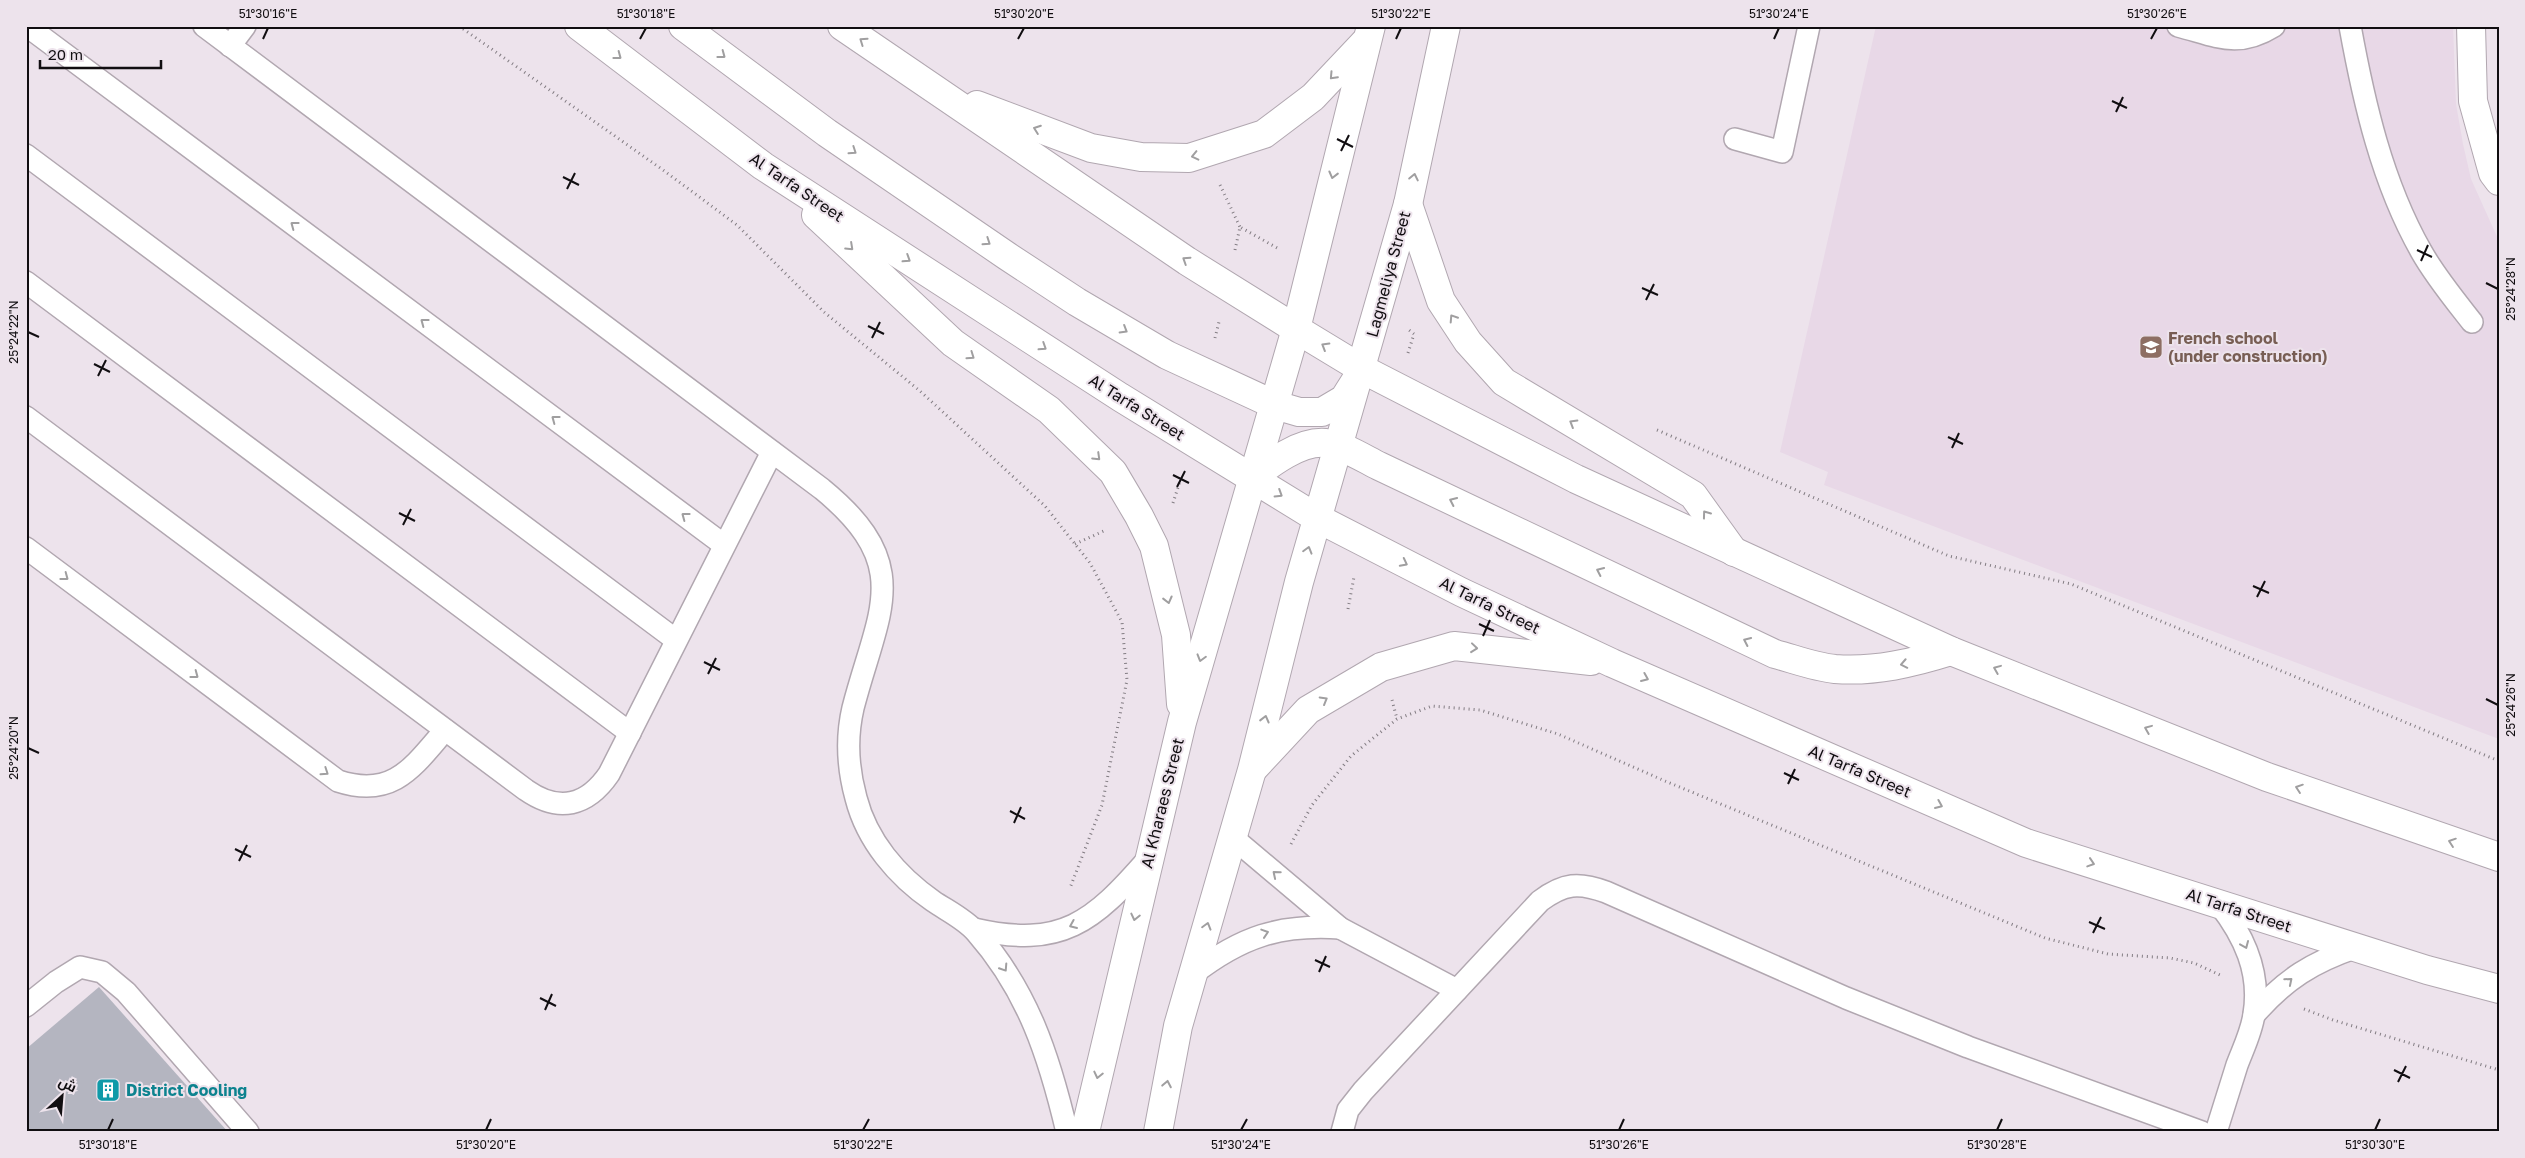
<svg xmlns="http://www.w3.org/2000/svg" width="2525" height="1158" font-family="'Golos Text',Cairo,sans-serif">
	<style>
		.built { fill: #e8d8e7 }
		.building { fill: #b4b5c0 }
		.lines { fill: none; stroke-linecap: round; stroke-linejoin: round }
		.lane-casing { stroke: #b1a7b0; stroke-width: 24 }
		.street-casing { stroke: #b1a7b0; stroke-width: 30 }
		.secondary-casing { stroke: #b1a7b0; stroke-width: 30 }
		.path { stroke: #827c82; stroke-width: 3; stroke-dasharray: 1 4; stroke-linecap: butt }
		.lane { stroke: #fff; stroke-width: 21 }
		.street { stroke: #fff; stroke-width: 28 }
		.secondary { stroke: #fff; stroke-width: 28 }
		.oneway { stroke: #a09fa0 }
		.ticks { fill: none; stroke: #110e11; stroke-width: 2 }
		.labels { text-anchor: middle; stroke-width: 4; stroke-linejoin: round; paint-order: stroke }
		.street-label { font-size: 16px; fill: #110e11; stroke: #ede3ec }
		.education-label { font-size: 16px; font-weight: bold; fill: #785e54; stroke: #ede3ec; text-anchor: start }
		.culture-label { font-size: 16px; font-weight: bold; fill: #0d838f; stroke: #ede3ec; text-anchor: start }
		.neatline { fill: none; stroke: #110e11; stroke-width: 2 }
		.ticks-label { font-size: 12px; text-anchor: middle; fill: #110e11 }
	</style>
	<rect width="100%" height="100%" fill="#ede3ec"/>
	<!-- built -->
	<path class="built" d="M1876 26H2453L2456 104 2463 144 2471 179 2499 241V739L1824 485 1828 472 1780 452Z"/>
	<!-- building -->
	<path class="building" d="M99 987 228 1132H26V1049Z"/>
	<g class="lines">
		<!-- lane casing -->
		<g class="lane-casing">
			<g id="lane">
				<path d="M27 26 724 545"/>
				<path d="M204 26 822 489C916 566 878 611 853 708 846 738 848 769 856 798 867 841 897 876 933 901 946 910 965 919 976 932 1028 991 1049 1056 1067 1132"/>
				<path d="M2178 26C2217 36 2237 49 2274 26"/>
				<path d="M2350 26C2364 103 2382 182 2421 251 2435 276 2454 299 2472 322"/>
				<path d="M230 46 245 26"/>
				<path d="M1735 139 1782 152 1809 26"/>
				<path d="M26 155 676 640"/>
				<path d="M26 282 630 733"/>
				<path d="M26 417 526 790C559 813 587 806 609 774L772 452"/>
				<path d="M26 548 338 781C393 799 413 767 445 730"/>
				<path d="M1232 837 1340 928 1457 990"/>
				<path d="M974 929C1062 949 1093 922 1148 859"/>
				<path d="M1193 974C1241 937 1279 924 1340 928"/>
				<path d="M26 1006 56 982 80 967 102 972 126 992 248 1132"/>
				<path d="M2254 1015C2285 979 2313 962 2357 947"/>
				<path d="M1342 1132 1348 1110 1363 1091 1540 901C1564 883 1579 882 1606 892L1846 998 1968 1047 2202 1132"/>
				<path d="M2216 1132C2223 1110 2230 1087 2237 1065 2243 1049 2252 1031 2254 1014 2261 972 2244 936 2219 904"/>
			</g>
		</g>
		<!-- street casing -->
		<g class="street-casing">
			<path id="street" d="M2471 26 2473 101 2493 173 2499 181"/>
		</g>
		<!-- secondary casing -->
		<g class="secondary-casing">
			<g id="secondary">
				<path d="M579 26 763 166 1120 397 1317 518 1461 592 1612 663 2026 843 2427 970 2499 989"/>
				<path d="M683 26 827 133 1007 256 1077 302 1167 355 1275 405 1299 412H1322L1344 399 1356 380"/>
				<path d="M842 26 1187 261 1296 329 1362 369 1576 479 1951 651 2267 777 2499 857"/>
				<path d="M977 105 1091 148 1141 157 1189 158 1264 134 1313 97 1365 42"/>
				<path d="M1408 204 1441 301 1468 342 1504 382 1693 495 1734 552"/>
				<path d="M816 215 953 343 1049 410 1113 472 1139 516 1154 546 1176 635 1181 704"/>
				<path d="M1253 477C1271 463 1300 441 1325 443 1343 445 1363 458 1379 466L1775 654C1794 659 1815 667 1835 669 1875 672 1913 663 1951 651"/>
				<path d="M1254 768 1308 710 1381 667 1454 646 1591 661"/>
				<path d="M1085 1132 1182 722 1296 329 1371 26"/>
				<path d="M1158 1132 1178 1026 1252 770 1299 582 1408 204 1446 26"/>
			</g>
		</g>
		<!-- path -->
		<g class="path">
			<path d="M459 26 663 170 737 225 824 312 920 391 1045 506 1090 563 1122 622 1127 680 1102 805 1070 888"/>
			<path d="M1220 185 1240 227"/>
			<path d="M1235 250 1240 227 1279 249"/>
			<path d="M1215 338 1219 322"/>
			<path d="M1408 353 1414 334 1409 330"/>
			<path d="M1657 430 1949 556 2071 584 2499 761"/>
			<path d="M1173 503 1182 475"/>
			<path d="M1075 544 1106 530"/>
			<path d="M1348 609 1354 577"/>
			<path d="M1392 700 1397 719"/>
			<path d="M1291 844 1312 805 1351 756 1397 719 1432 706 1480 710 1558 734 1665 781 2045 938 2108 954 2170 958 2194 963 2220 975"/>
			<path d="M2304 1009 2333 1020 2499 1070"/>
		</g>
		<!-- lane -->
		<use href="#lane" class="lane"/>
		<!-- street -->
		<use href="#street" class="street"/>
		<!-- secondary -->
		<use href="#secondary" class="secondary"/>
	</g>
	<!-- one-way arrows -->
	<defs><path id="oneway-chevron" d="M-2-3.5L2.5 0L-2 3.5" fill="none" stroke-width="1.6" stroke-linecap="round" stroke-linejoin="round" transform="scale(1.25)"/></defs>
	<g class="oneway">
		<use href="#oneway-chevron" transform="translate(863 41) rotate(-145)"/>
		<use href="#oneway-chevron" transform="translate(722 55) rotate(37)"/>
		<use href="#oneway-chevron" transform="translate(618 56) rotate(37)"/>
		<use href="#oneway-chevron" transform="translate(1333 76) rotate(133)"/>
		<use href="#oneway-chevron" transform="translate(1037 129) rotate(-160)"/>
		<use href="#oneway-chevron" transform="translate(853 151) rotate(34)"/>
		<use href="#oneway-chevron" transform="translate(1195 156) rotate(167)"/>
		<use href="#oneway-chevron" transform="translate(1333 175) rotate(104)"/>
		<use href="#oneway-chevron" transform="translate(1414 177) rotate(-78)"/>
		<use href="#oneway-chevron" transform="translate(294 225) rotate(-143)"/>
		<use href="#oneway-chevron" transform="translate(987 242) rotate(34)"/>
		<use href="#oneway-chevron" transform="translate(850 247) rotate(43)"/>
		<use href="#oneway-chevron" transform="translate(907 259) rotate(33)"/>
		<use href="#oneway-chevron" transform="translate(1186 260) rotate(-147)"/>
		<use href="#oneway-chevron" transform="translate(1453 318) rotate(-123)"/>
		<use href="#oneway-chevron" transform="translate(424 322) rotate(-143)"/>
		<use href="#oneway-chevron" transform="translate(1124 330) rotate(31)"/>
		<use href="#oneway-chevron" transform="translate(1325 346) rotate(-149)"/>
		<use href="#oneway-chevron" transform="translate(1043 347) rotate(33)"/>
		<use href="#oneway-chevron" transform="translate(971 356) rotate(35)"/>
		<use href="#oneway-chevron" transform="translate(555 419) rotate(-143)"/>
		<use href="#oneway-chevron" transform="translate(1573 423) rotate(-149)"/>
		<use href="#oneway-chevron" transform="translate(1097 457) rotate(44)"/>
		<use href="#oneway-chevron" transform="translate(1279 494) rotate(32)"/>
		<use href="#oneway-chevron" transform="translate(1453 501) rotate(-155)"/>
		<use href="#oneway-chevron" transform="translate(1706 514) rotate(-126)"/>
		<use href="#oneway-chevron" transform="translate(685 516) rotate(-143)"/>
		<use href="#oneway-chevron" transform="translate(1308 550) rotate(-74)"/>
		<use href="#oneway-chevron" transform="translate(1404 563) rotate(27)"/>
		<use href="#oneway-chevron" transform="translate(1600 571) rotate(-155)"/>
		<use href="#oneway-chevron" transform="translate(65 577) rotate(37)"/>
		<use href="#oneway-chevron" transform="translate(1168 600) rotate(76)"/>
		<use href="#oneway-chevron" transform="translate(1747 641) rotate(-155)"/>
		<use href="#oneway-chevron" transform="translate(1474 648) rotate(6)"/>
		<use href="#oneway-chevron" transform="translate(1201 658) rotate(106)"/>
		<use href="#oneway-chevron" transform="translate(1904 664) rotate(169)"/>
		<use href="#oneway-chevron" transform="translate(1997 669) rotate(-158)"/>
		<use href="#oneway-chevron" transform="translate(195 675) rotate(37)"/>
		<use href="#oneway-chevron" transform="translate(1645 678) rotate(23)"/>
		<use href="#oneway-chevron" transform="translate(1324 700) rotate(-30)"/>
		<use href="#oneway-chevron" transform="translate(1265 719) rotate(-76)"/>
		<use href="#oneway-chevron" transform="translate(2148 729) rotate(-158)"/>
		<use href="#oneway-chevron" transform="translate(325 772) rotate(34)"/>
		<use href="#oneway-chevron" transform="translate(2299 788) rotate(-161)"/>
		<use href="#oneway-chevron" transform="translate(1939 805) rotate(23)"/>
		<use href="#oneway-chevron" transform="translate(2452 842) rotate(-161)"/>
		<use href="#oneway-chevron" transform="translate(2091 863) rotate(18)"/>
		<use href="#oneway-chevron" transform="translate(1276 874) rotate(-140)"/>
		<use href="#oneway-chevron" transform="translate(1135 917) rotate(103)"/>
		<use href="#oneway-chevron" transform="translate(1073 925) rotate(157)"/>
		<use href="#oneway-chevron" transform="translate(1207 926) rotate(-74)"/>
		<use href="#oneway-chevron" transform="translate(1265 933) rotate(-18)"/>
		<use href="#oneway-chevron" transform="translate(2245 945) rotate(67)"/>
		<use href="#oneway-chevron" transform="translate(1004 968) rotate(57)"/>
		<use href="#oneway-chevron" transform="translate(2289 981) rotate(-40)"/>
		<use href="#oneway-chevron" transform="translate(1098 1075) rotate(103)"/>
		<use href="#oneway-chevron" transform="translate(1167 1084) rotate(-79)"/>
	</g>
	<!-- ticks -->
	<path class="ticks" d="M263 39 268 28M640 39 646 28M1018 39 1024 28M1396 39 1401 28M1774 39 1779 28M2151 39 2157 28M2112 101 2127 108M2116 112 2123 97M1337 139 1353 147M1341 151 1349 135M563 177 579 185M567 189 575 173M2417 250 2432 257M2421 261 2428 245M2486 283 2498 289M1642 288 1658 295M1646 300 1654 284M868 326 884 334M28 332 39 337M872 338 880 322M94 364 110 372M98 376 106 360M1948 437 1963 444M1952 448 1959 433M1173 475 1189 483M1177 487 1185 471M399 513 415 521M403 525 411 509M2253 586 2269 593M2257 597 2265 581M1479 624 1494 631M1483 636 1490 620M704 662 720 670M708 674 716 658M2486 699 2498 705M28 748 39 753M1784 773 1799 780M1788 784 1795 769M1010 811 1025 819M1014 823 1021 807M235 849 251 857M239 861 247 845M2089 922 2105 929M2093 933 2101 917M1315 960 1330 967M1319 972 1326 956M540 998 556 1006M545 1010 552 994M2394 1070 2410 1078M2398 1082 2406 1066M108 1130 113 1119M486 1130 491 1119M863 1130 869 1119M1241 1130 1247 1119M1619 1130 1624 1119M1997 1130 2002 1119M2375 1130 2380 1119"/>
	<!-- icons -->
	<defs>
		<g id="school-square" transform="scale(1.25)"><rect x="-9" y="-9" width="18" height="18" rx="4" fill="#8d6e63" stroke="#ede3ec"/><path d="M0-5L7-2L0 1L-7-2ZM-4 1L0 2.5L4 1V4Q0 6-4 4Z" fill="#fff"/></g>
		<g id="building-square" transform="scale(1.25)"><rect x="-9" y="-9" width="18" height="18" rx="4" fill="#0f9aa8" stroke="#ede3ec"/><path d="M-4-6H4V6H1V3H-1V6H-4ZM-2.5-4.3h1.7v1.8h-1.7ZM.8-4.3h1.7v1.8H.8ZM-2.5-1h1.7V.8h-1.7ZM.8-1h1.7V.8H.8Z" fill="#fff"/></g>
	</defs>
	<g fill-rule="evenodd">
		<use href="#school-square" x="2151" y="347"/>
		<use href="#building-square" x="108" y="1090"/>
	</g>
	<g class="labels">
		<!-- street labels -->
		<g class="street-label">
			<text transform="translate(797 187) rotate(34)" y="6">Al Tarfa Street</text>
			<text transform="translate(1388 274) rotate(-75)" y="6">Lagmeliya Street</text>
			<text transform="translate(1137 407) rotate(32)" y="6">Al Tarfa Street</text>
			<text transform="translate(1490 605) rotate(26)" y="6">Al Tarfa Street</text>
			<text transform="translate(1860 771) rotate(23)" y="6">Al Tarfa Street</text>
			<text transform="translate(1162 803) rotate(-76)" y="6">Al Kharaes Street</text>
			<text transform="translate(2239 910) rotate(18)" y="6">Al Tarfa Street</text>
		</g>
		<!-- education labels -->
		<g class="education-label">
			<text x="2168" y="344">French school<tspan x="2168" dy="18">(under construction)</tspan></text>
		</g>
		<!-- culture labels -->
		<g class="culture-label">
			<text x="126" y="1096">District Cooling</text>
		</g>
	</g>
	<!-- border -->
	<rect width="2525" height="1158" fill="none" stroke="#ede3ec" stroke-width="55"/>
	<!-- north arrow -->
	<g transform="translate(62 1096) rotate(26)" stroke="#ede3ec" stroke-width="4" paint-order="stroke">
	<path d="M0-4L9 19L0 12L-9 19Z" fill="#110e11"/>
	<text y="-8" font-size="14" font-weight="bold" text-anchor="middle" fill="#110e11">ش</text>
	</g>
	<!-- scale -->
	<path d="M40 60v8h121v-8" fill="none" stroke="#110e11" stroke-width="2.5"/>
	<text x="48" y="60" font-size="15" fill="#110e11" stroke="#ede3ec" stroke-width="4" paint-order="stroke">20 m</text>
	<rect x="28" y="28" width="2470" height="1102" class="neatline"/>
	<g class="ticks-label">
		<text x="268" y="18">51°30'16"E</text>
		<text x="646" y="18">51°30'18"E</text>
		<text x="1024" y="18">51°30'20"E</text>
		<text x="1401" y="18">51°30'22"E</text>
		<text x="1779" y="18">51°30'24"E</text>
		<text x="2157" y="18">51°30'26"E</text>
		<text transform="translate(2511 289) rotate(-90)" y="4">25°24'28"N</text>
		<text transform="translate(14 332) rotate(-90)" y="4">25°24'22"N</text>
		<text transform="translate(2511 705) rotate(-90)" y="4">25°24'26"N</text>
		<text transform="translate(14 748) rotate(-90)" y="4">25°24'20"N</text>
		<text x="108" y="1149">51°30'18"E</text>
		<text x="486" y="1149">51°30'20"E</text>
		<text x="863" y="1149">51°30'22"E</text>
		<text x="1241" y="1149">51°30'24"E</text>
		<text x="1619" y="1149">51°30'26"E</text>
		<text x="1997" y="1149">51°30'28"E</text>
		<text x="2375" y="1149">51°30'30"E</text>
	</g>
</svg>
